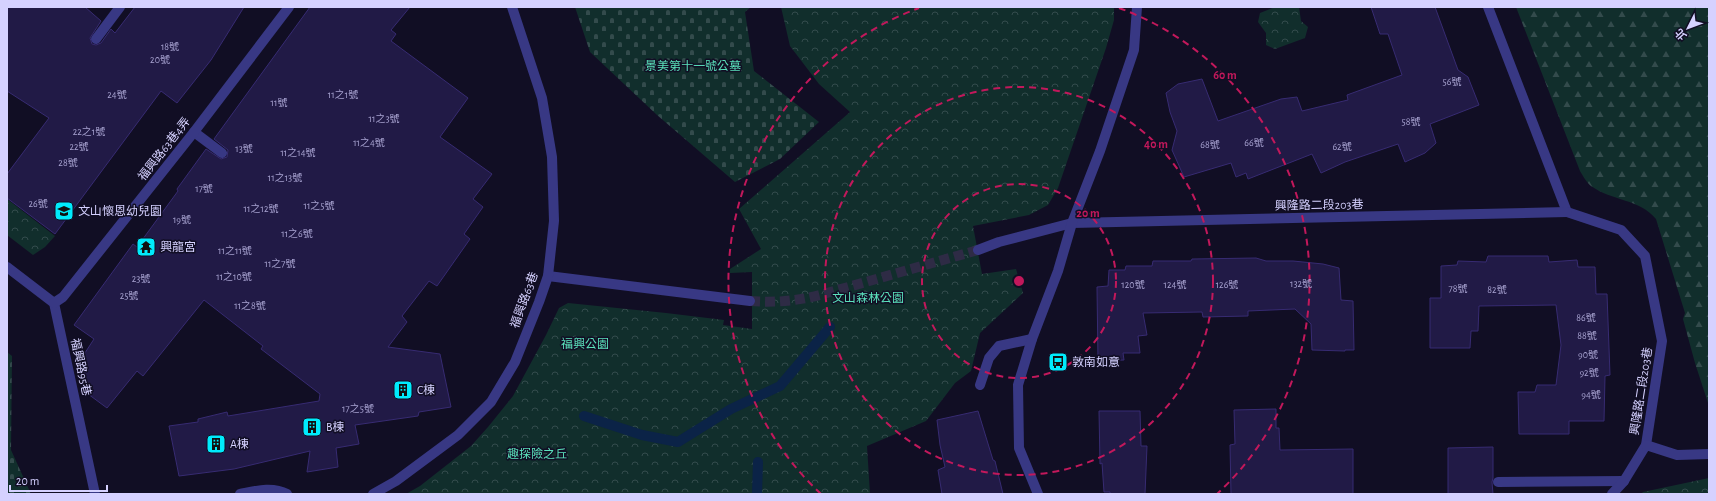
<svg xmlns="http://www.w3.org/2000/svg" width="1716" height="501" font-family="'Alegreya Sans','Noto Sans TC',sans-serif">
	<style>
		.forest { fill: url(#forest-firs) }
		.cemetery { fill: url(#cemetery-stones) }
		.park { fill: url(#park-crowns) }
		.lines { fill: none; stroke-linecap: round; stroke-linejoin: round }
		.stream { stroke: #0b2347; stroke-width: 10 }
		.building { fill: #211a46; stroke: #372b72 }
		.minor-tunnel { stroke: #2e2b45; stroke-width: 10; stroke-dasharray: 10 5; stroke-linecap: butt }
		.service { stroke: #383884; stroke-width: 10 }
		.minor { stroke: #383884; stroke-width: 10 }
		.ring { fill: none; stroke: #c2185b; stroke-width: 2; stroke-dasharray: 7 5 }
		.labels { text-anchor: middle; stroke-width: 3; stroke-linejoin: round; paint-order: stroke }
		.number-label { font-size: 10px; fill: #a8a3d1 }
		.park-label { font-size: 12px; fill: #5be2bc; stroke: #110e24 }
		.street-label { font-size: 12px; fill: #d5d1ff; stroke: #110e24 }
		.poi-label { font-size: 12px; fill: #d5d1ff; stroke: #110e24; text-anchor: start }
		.centre { fill: #c2185b; stroke: #110e24; stroke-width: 2 }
		.ring-label { font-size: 12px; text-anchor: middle; font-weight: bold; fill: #c2185b; stroke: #110e24; stroke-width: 3; stroke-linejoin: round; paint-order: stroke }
	</style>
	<defs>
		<pattern id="forest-firs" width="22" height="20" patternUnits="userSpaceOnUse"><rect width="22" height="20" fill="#112e2c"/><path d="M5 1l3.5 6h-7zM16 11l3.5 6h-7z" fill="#334b4c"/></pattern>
		<pattern id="cemetery-stones" width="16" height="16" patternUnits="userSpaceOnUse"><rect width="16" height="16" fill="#112e2c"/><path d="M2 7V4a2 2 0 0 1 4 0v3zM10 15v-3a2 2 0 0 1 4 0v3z" fill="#334b4c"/></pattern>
		<pattern id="park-crowns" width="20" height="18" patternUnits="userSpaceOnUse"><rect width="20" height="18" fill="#112e2c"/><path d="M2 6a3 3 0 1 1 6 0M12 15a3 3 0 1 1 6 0" fill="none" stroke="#334b4c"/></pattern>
	</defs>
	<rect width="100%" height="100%" fill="#110e24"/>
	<!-- forest -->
	<path class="forest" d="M1516 7H1709V406L1695 363 1683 319 1685 313 1656 219C1640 199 1612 201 1591 186 1587 183 1583 176 1580 171Z"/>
	<!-- cemetery -->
	<g class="cemetery">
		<path d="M575 7H751L745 12 754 71 819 122 780 159 735 182 657 115 590 52Z"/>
		<path d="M7 352 12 356 11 450 31 494H7Z"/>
	</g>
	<!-- park -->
	<g class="park">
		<path d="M781 7H1114V20L1106 48 1058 188 1048 205 1029 215 973 226 982 274 1016 269 1023 293 980 333 971 371 955 383 926 421 867 446 870 494H406L420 486 471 446 488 427 513 396 546 335 559 308 568 303 666 313 724 320 723 325 752 329V272L730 273V269L761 249 739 209 850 112 819 84 790 46Z"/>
		<path d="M1275 7H1299L1301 21 1308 27 1305 38 1275 49 1266 45V33L1258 22 1260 13Z"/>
		<path d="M7 199 55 236 45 247 33 255 7 235Z"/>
		<path d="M1709 478V494H1641L1643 492Z"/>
	</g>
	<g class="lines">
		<!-- stream -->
		<g class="stream">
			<path d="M584 416 642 435 678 442 731 409 780 386 830 327"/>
			<path d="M757 494 758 462"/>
		</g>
	</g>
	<!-- building -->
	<g class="building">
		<path d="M7 7H85L101 21 90 38 92 44 96 45 101 43 111 29 115 33 135 7H244L211 60 177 103 161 91 55 234 7 198V174L49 118 7 91Z"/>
		<path d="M310 7H410L391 30 396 34 391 41 468 98 440 137 492 174 473 199 483 207 464 234 470 239 437 286 429 281 402 316 407 322 388 347 440 354 451 407 419 412 418 416 355 425 359 444 336 448 338 467 307 472 310 451 234 469 179 476 169 426 198 422V419L227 412 228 416 319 401 320 394 261 349 263 346 204 300 143 376 137 371 107 408 88 394 81 359 94 339 74 325 133 244 137 247 178 191 177 189 206 149 221 159 227 157 228 150 214 139Z"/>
		<path d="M1371 7H1435L1458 70 1468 77 1479 105 1430 124 1436 143 1425 153 1405 162 1398 144 1345 162 1321 173 1312 154 1248 179 1246 173 1236 177 1231 163 1184 177 1172 150 1177 131 1170 112 1166 93 1178 84 1202 79 1218 121 1281 99 1297 97 1302 111 1348 100 1347 95 1402 75 1388 34H1380Z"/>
		<path d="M1488 256H1548L1549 262 1577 260 1578 267H1595L1596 294H1607L1610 375 1605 376 1604 421H1569V434H1519L1518 392H1535L1537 385H1556L1561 345 1556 305 1479 306 1478 331H1471L1470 348H1430V298H1441V266L1457 265 1458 261 1486 262Z"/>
		<path d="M1256 258 1266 261H1293L1323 264 1339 268 1341 300 1353 301 1354 350H1345V351L1312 350 1311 324 1295 309 1248 311V316L1203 317 1202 312 1143 313 1147 335 1138 336 1140 353H1123L1124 360 1098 361 1097 287 1108 286 1109 270H1125L1126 266H1152L1153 261H1191L1192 259Z"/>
		<path d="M1276 409V428H1279L1280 450 1353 449V494H1231L1230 445 1235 444 1234 410Z"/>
		<path d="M978 411 993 460 995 461 1003 494H942L938 470 945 467 940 445 937 420Z"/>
		<path d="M1099 411H1140L1141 446H1147L1145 494H1110V492H1104L1102 463 1100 464Z"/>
		<path d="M1493 447V478L1492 482 1493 494H1448V448Z"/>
	</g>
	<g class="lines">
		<!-- minor-tunnel -->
		<path class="minor-tunnel" d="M750 301C774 303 796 301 820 295L978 250"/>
		<!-- service -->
		<g class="service">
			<path d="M194 132 222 153"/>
			<path d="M980 385 989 358 999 346 1032 339"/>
			<path d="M1498 482 1624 481"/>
			<path d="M240 494C255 491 272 486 287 494"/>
		</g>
		<!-- minor -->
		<g class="minor">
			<path d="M1488 7 1567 212 1621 230 1645 256 1662 341 1646 445 1624 481 1612 494"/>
			<path d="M96 39 120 7"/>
			<path d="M978 250 999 242 1072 223 1567 212"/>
			<path d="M7 267 54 303 95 494"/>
			<path d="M548 276 750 301"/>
			<path d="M54 303 63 297 194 132 289 7"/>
			<path d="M1646 445 1677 455 1709 454"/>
			<path d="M373 494 396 481 458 435 491 402 515 362 539 302 548 276 554 221 552 157 542 98 512 7"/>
			<path d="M1038 494 1019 448 1018 385 1032 339 1058 271 1072 223 1100 151 1134 50 1137 7"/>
		</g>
	</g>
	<!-- distance rings -->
	<g class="ring">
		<circle cx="1019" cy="281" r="97"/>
		<circle cx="1019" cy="281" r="194"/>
		<path d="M821 494A291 291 0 0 1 919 8M1119 8A291 291 0 0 1 1217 494"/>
	</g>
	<!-- icons -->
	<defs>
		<g id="school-square" transform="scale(1)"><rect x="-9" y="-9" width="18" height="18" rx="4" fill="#00ebfc" stroke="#110e24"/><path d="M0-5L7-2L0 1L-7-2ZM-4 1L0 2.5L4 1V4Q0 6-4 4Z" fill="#111"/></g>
		<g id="temple-square" transform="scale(1)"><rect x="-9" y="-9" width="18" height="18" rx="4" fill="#00ebfc" stroke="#110e24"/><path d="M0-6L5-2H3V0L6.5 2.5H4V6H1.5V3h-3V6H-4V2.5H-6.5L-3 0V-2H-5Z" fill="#111"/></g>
		<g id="bus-square" transform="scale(1)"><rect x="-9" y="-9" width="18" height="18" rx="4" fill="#00ebfc" stroke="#110e24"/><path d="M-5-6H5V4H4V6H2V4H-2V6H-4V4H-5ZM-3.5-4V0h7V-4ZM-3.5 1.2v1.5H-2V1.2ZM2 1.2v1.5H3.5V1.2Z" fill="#111"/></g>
		<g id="building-square" transform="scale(1)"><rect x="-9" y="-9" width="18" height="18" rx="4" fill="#00ebfc" stroke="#110e24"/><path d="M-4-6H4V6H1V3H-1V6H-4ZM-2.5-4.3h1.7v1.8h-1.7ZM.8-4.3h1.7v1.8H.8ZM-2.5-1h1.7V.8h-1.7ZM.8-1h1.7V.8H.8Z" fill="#111"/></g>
	</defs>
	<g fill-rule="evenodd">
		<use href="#school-square" x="64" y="211"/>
		<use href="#temple-square" x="146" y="247"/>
		<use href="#bus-square" x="1058" y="362"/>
		<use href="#building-square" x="403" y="390"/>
		<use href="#building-square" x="312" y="427"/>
		<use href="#building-square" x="216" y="444"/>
	</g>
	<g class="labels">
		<!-- number labels -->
		<g class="number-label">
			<text x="170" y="50">18號</text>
			<text x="160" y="63">20號</text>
			<text x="1452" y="85">56號</text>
			<text x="117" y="98">24號</text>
			<text x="343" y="98">11之1號</text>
			<text x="279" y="106">11號</text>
			<text x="384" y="122">11之3號</text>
			<text x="1411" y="125">58號</text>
			<text x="89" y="135">22之1號</text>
			<text x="369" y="146">11之4號</text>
			<text x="1254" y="146">66號</text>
			<text x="1210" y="148">68號</text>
			<text x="79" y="150">22號</text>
			<text x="1342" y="150">62號</text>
			<text x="244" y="152">13號</text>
			<text x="298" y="156">11之14號</text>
			<text x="68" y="166">28號</text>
			<text x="285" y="181">11之13號</text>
			<text x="204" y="192">17號</text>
			<text x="38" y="207">26號</text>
			<text x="319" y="209">11之5號</text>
			<text x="261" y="212">11之12號</text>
			<text x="182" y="223">19號</text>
			<text x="297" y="237">11之6號</text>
			<text x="235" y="254">11之11號</text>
			<text x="280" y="267">11之7號</text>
			<text x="234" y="280">11之10號</text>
			<text x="141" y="282">23號</text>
			<text x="1301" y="287">132號</text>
			<text x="1133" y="288">120號</text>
			<text x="1175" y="288">124號</text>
			<text x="1227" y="288">126號</text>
			<text x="1458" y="292">78號</text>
			<text x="1497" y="293">82號</text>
			<text x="129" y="299">25號</text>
			<text x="250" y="309">11之8號</text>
			<text x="1586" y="321">86號</text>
			<text x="1587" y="339">88號</text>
			<text x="1588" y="358">90號</text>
			<text x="1589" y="376">92號</text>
			<text x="1591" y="398">94號</text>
			<text x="358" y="412">17之5號</text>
		</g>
		<!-- park labels -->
		<g class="park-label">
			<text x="693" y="70">景美第十一號公墓</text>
			<text x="868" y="302">文山森林公園</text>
			<text x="585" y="348">福興公園</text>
			<text x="537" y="458">趣探險之丘</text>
		</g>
		<!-- street labels -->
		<g class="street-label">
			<text transform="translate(164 149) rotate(-52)" y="4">福興路63巷4弄</text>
			<text transform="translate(1319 205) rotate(-1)" y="4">興隆路二段203巷</text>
			<text transform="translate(524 300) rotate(-70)" y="4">福興路63巷</text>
			<text transform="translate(81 367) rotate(78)" y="4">福興路95巷</text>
			<text transform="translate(1641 391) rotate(-81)" y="4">興隆路二段203巷</text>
		</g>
		<!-- poi labels -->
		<g class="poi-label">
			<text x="78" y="215">文山懷恩幼兒園</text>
			<text x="160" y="251">興龍宮</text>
			<text x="1072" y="366">敦南如意</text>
			<text x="417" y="394">C棟</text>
			<text x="326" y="431">B棟</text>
			<text x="230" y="448">A棟</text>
		</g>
	</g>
	<circle cx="1019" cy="281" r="6" class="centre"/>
	<g class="ring-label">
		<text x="1225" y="79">60 m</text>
		<text x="1156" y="148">40 m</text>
		<text x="1088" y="217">20 m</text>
	</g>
	<!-- border -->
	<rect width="1716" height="501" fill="none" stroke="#d5d1ff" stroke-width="16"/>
	<!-- north arrow -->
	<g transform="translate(1688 28) rotate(228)" stroke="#110e24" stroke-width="3" paint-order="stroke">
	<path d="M0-3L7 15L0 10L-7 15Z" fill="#d5d1ff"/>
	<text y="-6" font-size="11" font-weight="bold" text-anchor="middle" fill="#d5d1ff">北</text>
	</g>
	<!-- scale -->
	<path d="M10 485v6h97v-6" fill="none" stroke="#d5d1ff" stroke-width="2"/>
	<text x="16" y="485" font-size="12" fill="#d5d1ff" stroke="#110e24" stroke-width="3" paint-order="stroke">20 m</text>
</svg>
